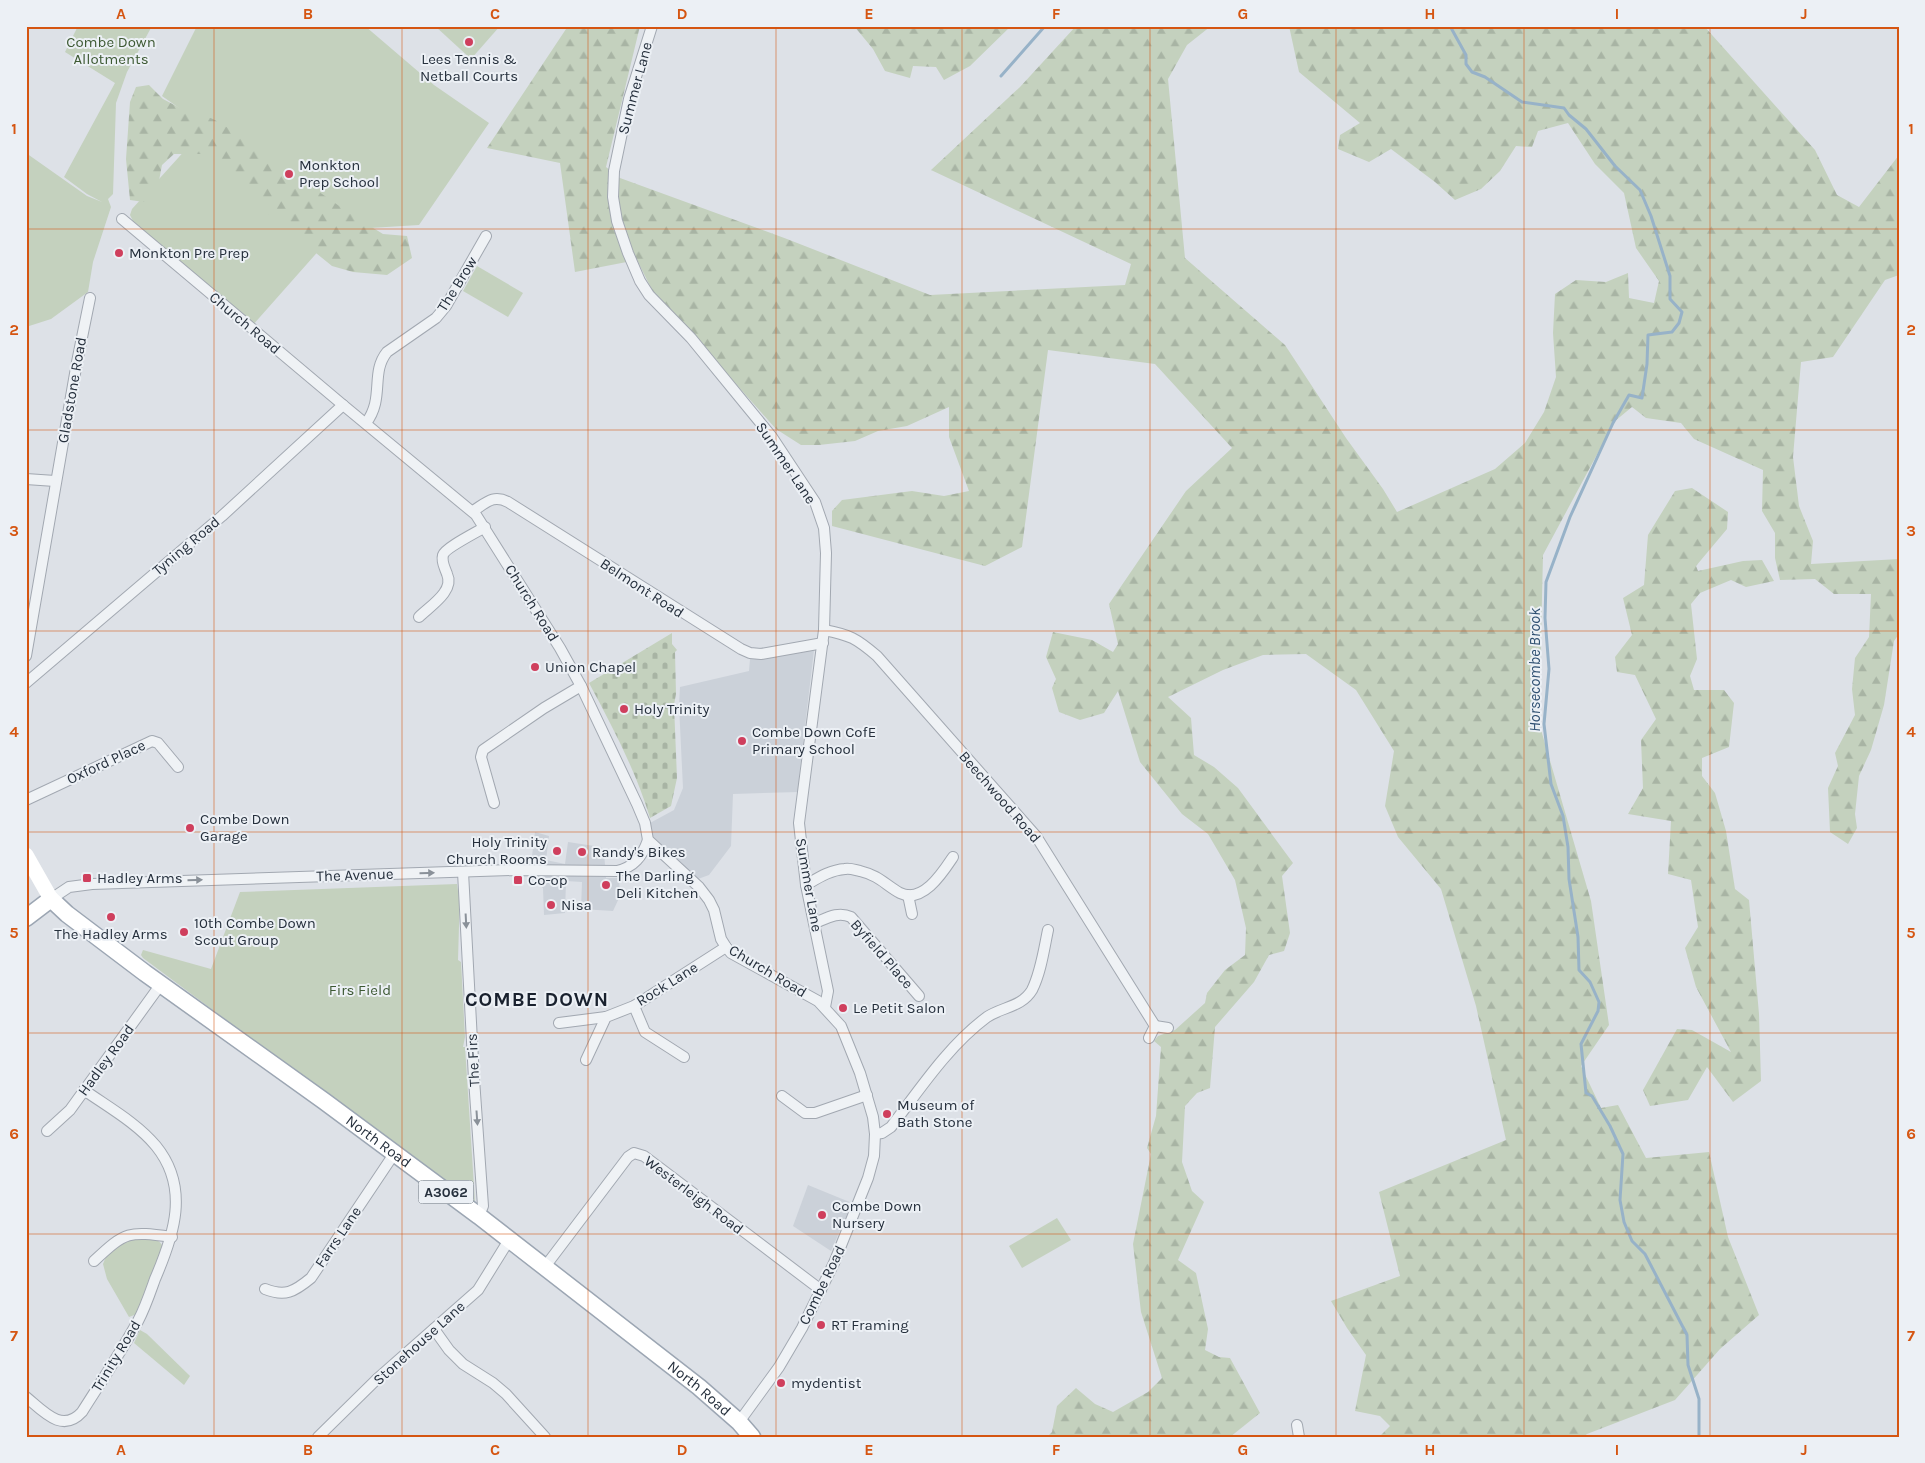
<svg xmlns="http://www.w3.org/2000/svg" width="1925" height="1463" font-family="Karla,sans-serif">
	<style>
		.built { fill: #cbd1d9 }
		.green { fill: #c4d1be }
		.forest { fill: url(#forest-firs) }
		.cemetery { fill: url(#cemetery-stones) }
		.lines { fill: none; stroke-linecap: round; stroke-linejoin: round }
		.stream { stroke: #97b2c8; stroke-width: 3 }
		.street-casing { stroke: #a2a8b1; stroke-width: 12 }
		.primary-casing { stroke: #9ca6b3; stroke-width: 19 }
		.street { stroke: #eff2f5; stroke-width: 10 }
		.secondary { stroke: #fff; stroke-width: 15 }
		.primary { stroke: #fff; stroke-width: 16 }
		.oneway { fill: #8a9199 }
		.grid { fill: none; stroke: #d55511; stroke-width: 1; stroke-opacity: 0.55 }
		.poi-dot { fill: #cf3f5d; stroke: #ecf0f5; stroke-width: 2 }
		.labels { text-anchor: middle; stroke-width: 4; stroke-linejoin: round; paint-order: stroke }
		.shield { fill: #ecf0f5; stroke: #616a74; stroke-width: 1 }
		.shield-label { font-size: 14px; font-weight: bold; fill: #26303d }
		.park-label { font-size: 15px; fill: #3d5933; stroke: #ecf0f5 }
		.poi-label { font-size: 15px; fill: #26303d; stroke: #ecf0f5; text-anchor: start }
		.street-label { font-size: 15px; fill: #26303d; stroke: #ecf0f5 }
		.water-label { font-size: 16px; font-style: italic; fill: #305172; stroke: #ecf0f5 }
		.district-label { font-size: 20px; font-weight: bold; letter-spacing: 1px; fill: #19212e; stroke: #ecf0f5 }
		.neatline { fill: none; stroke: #d55511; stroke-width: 2 }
		.grid-label { font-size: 16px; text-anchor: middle; font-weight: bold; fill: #d55511 }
	</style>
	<defs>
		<pattern id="forest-firs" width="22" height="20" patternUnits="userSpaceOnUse" patternTransform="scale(1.25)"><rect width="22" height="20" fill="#c4d1be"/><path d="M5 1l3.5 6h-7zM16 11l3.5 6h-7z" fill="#a8b4a4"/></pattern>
		<pattern id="cemetery-stones" width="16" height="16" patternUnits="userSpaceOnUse" patternTransform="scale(1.25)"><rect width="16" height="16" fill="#c4d1be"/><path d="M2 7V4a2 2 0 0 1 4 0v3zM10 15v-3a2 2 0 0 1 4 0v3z" fill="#a8b4a4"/></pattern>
	</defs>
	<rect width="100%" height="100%" fill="#dde1e7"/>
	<!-- built -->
	<g class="built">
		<path d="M814 650 799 777V792L733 794 731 846 709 875 698 879 653 839 650 823 674 810 683 788 679 705 680 687 749 671 750 659Z"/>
		<path d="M535 832 549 836 546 860 565 864 568 842 601 847 604 852 606 878H619L620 896 613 911 581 909 582 882 566 881 565 913 544 915 543 888 533 879 531 864Z"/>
		<path d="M808 1185 852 1203 831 1251 793 1226Z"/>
	</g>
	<!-- green -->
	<g class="green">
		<path d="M78 26H152L127 72 116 103 113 194 108 199 111 207 93 262 88 292 51 319 26 327V153L87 196 102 202 87 194 64 177 115 83 65 52Z"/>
		<path d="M197 26H365L434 85 489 123 419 225 337 230 253 325 133 221 130 215 132 209 206 127 162 96Z"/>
		<path d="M435 26H500L471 59Z"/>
		<path d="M477 266 523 293 508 317 463 291Z"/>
		<path d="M457 884 458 891H460L458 960 461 962 465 1037 463 1047H465L475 1202 402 1151 143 958 141 955 143 950 211 969 240 892Z"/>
		<path d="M1057 1218 1071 1240 1022 1268 1009 1246Z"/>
		<path d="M128 1237C140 1238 158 1234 163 1247L137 1314 129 1317 107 1279 103 1264 107 1254Z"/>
		<path d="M140 1330 147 1334 190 1376 184 1385 134 1343Z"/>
	</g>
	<!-- forest -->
	<g class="forest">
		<path d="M568 26H640L606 167 620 178 787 239 930 295 1125 285 1131 264 931 170 1020 87 1076 26H1211L1187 45 1168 79 1185 258 1285 345 1346 438 1383 489 1397 512 1495 469 1525 443 1544 412 1556 377 1553 333 1555 294 1576 280 1606 282 1628 273 1629 298 1654 303 1659 281 1636 248 1624 193 1595 164 1568 123 1538 131 1532 147 1516 146 1500 171 1481 189 1455 200 1435 182 1391 149 1369 162 1338 149 1340 135 1360 123 1299 72 1289 26H1704L1815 150 1837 195 1859 207 1899 155V275L1885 280 1833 357 1801 362 1793 457 1799 506 1813 541 1811 564 1899 559V634L1894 641 1884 705 1871 750 1859 776 1855 814 1857 828 1848 844 1830 832 1828 788 1838 766 1835 753 1855 715 1852 689 1855 658 1869 637 1871 594H1834L1815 579 1780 580 1775 558V533L1762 511 1763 470 1694 439 1681 423 1646 418 1632 407 1615 421 1543 555 1539 723 1591 901 1609 1025 1581 1066 1601 1108 1618 1105 1646 1158 1709 1152 1728 1237 1759 1315 1720 1349 1675 1400 1587 1434 1583 1437H1379L1390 1426 1380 1416 1355 1411 1366 1355 1347 1328 1331 1301 1400 1276 1379 1192 1506 1140 1476 1006 1441 889 1398 837 1385 806 1394 751 1356 690 1306 654 1263 655 1223 670 1168 697 1191 718 1194 755 1214 767 1238 788 1293 863 1282 876 1290 933 1284 951 1269 955 1254 982 1215 1027 1210 1088 1197 1093 1185 1106 1182 1162 1192 1191 1204 1202 1178 1260 1196 1273 1208 1329 1205 1350 1219 1357 1230 1358 1260 1413 1230 1437H1047L1052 1432 1057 1406 1076 1388 1095 1404 1113 1412 1148 1392 1162 1378 1141 1312 1133 1244 1151 1154 1147 1148 1156 1116 1161 1047 1154 1041 1158 1036 1175 1030 1205 1003 1207 993 1225 970 1245 955 1246 928 1235 880 1208 834 1182 814 1140 762 1118 691 1104 713 1080 720 1059 712 1052 688 1056 679 1046 657 1053 632 1092 640 1113 652 1118 644 1109 604 1186 491 1232 448 1155 364 1048 350 1022 547 985 566 832 526V511L842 500 912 491 944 496 969 491 949 437V407L907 426 878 431 855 441 819 445H801L776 429 652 290 637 260 575 272 560 163 487 148Z"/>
		<path d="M854 26H1011L970 66 944 80 936 67 913 66 910 78 885 71 873 49Z"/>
		<path d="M149 85 163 99 182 109 198 112 221 123 352 215 383 234 407 236 412 258 387 275 353 272 332 266 269 215 218 164 202 154H174L162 165 158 186 144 202 130 200 126 159 130 102 136 87Z"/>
		<path d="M1692 488 1728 512 1727 529 1696 566 1698 571 1743 561 1762 560 1774 581 1746 587 1731 580 1700 593 1691 604 1697 659 1690 676 1694 690H1724L1734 703 1729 747 1702 758V776L1715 793 1726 831 1735 889 1749 900 1759 1014 1761 1081 1733 1102 1707 1067 1688 1100 1650 1106 1643 1090 1677 1029 1692 1030 1731 1052 1696 987 1685 948 1698 927 1691 880 1668 874 1671 821 1628 814 1643 788 1641 740 1656 719 1635 675 1617 672 1615 657 1632 635 1623 598 1644 585 1648 535 1675 491Z"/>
	</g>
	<!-- cemetery -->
	<path class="cemetery" d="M672 633V644L677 650 675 652 676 694 674 705 677 778 671 806 650 818C636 771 612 726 589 683Z"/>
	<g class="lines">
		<!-- stream -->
		<g class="stream">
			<path d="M1450 26 1466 55V64L1472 72 1485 77 1522 102 1564 108 1569 115 1586 129 1615 166 1640 190 1651 216 1670 276V299L1682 312 1679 323 1672 332 1648 335 1647 364 1642 398 1629 395 1613 423 1570 517 1546 582 1545 618 1549 669 1544 724 1551 784 1563 816 1568 847 1569 879 1578 937 1579 970 1590 982 1599 1002 1598 1011 1581 1044 1586 1093 1592 1096 1610 1126 1623 1154 1620 1200 1624 1222 1632 1241 1645 1254 1687 1335 1688 1365 1699 1399V1437"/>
			<path d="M1001 76 1045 26"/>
		</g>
		<!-- street casing -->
		<g class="street-casing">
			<g id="street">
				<path d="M652 26 629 99 614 171 613 197 617 221 628 253 640 281 649 295 691 338 772 437 815 502 824 528 826 553 824 630 799 823 806 885 828 991 825 1007"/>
				<path d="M122 219 343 405 476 515 560 648 581 686 637 804 645 823 648 840 699 887 709 900 714 910 721 939 726 947 731 953 818 1001 841 1026 860 1073 873 1117 875 1134 874 1156 868 1178 834 1263 802 1328 779 1367 739 1422"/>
				<path d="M366 423C385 398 370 373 387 352L436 318 446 306 486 236"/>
				<path d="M26 479 55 481"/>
				<path d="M473 511C486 503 493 494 508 502L741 649 750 653 761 654 823 643"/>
				<path d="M419 617C430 606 455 591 447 574 445 568 441 562 443 555 445 548 477 532 485 527"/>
				<path d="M824 630C850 635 856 638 877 656L1036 836 1155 1026 1149 1038"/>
				<path d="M26 656 77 362 90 298"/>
				<path d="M26 683 222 516 343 405"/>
				<path d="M26 800 152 741 158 743 178 767"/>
				<path d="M494 803 481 757 483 750 544 708 581 686"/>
				<path d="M463 872 474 1079 483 1206 479 1216"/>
				<path d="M806 885C818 878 830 870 845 869 850 868 855 870 860 871 880 876 884 884 900 893 923 904 943 872 953 857"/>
				<path d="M908 895 912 914"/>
				<path d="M51 899 69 887 92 884 512 870 617 871C634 867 642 857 648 840"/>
				<path d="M815 923C827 918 838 911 851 917L919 996"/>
				<path d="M634 1006 645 1032 684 1057"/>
				<path d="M559 1023 606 1017"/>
				<path d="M1155 1026 1168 1028"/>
				<path d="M586 1060 606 1017 634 1006 726 947"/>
				<path d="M782 1096 805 1113H815L867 1095"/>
				<path d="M47 1131 70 1110 161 984"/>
				<path d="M875 1134 882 1133 891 1127C920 1089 948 1046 987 1017 1002 1007 1022 1007 1032 990 1041 972 1044 949 1048 930"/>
				<path d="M94 1261C126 1231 128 1231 172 1237"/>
				<path d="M544 1268 628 1157 634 1153 644 1156 821 1290"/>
				<path d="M265 1289C285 1297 294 1292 311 1278L394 1154"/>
				<path d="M434 1329 449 1350 463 1364 493 1383 506 1394 545 1437"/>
				<path d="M26 1397C43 1411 62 1434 82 1412 101 1382 121 1352 138 1321 145 1308 150 1293 155 1279 174 1235 190 1188 156 1146 137 1123 108 1107 84 1090"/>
				<path d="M1297 1425 1299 1437"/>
				<path d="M318 1437 377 1379 478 1290 509 1240"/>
			</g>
		</g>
		<!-- primary casing -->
		<g class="primary-casing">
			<g id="primary">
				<path id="s1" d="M26 918 51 899 67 914 145 973 324 1101 479 1216 699 1387 739 1422 752 1437"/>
			</g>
		</g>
		<!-- street -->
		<use href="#street" class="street"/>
		<!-- secondary -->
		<path class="secondary" d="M26 855 51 899"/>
		<!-- primary -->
		<use href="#primary" class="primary"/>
	</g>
	<!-- one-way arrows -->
	<defs><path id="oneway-solid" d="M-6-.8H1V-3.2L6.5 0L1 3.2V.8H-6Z" transform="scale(1.25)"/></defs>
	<g class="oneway">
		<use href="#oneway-solid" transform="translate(427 873) rotate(-1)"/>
		<use href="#oneway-solid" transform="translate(195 880) rotate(-2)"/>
		<use href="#oneway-solid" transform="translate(466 921) rotate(87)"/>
		<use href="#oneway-solid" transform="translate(477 1118) rotate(86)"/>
	</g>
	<!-- grid -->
	<path class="grid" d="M214 26V1437M402 26V1437M588 26V1437M776 26V1437M962 26V1437M1150 26V1437M1336 26V1437M1524 26V1437M1710 26V1437M26 229H1899M26 430H1899M26 631H1899M26 832H1899M26 1033H1899M26 1234H1899"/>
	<!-- markers -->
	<g class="poi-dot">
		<circle cx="469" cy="42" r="5"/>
		<circle cx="289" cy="174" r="5"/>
		<circle cx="119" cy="253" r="5"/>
		<circle cx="535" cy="667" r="5"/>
		<circle cx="624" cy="709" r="5"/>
		<circle cx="742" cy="741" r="5"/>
		<circle cx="190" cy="828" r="5"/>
		<circle cx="557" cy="851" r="5"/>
		<circle cx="582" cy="852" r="5"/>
		<rect x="82" y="873" width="10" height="10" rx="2.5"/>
		<rect x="513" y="875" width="10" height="10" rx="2.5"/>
		<circle cx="606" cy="885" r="5"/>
		<circle cx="551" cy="905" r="5"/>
		<circle cx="111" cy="917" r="5"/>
		<circle cx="184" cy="932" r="5"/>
		<circle cx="843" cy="1008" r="5"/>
		<circle cx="887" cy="1114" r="5"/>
		<circle cx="822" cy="1215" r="5"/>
		<circle cx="821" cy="1325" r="5"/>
		<circle cx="781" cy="1383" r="5"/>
	</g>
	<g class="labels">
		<!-- shield labels -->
		<rect class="shield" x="418.5" y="1180.5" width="55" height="23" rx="4"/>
		<g class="shield-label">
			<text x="446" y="1197">A3062</text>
		</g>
		<!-- park labels -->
		<g class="park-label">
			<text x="111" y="47">Combe Down<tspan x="111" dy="17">Allotments</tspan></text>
			<text x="360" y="995">Firs Field</text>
		</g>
		<!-- poi labels -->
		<g class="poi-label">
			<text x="469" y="64" text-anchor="middle">Lees Tennis &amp;<tspan x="469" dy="17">Netball Courts</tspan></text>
			<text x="299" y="170">Monkton<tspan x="299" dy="17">Prep School</tspan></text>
			<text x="129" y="258">Monkton Pre Prep</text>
			<text x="545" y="672">Union Chapel</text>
			<text x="634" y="714">Holy Trinity</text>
			<text x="752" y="737">Combe Down CofE<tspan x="752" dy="17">Primary School</tspan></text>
			<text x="200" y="824">Combe Down<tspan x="200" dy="17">Garage</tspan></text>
			<text x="547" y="847" text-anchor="end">Holy Trinity<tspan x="547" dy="17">Church Rooms</tspan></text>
			<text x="592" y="857">Randy's Bikes</text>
			<text x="616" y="881">The Darling<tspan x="616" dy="17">Deli Kitchen</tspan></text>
			<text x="97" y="883">Hadley Arms</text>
			<text x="528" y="885">Co-op</text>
			<text x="561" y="910">Nisa</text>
			<text x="194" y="928">10th Combe Down<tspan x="194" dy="17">Scout Group</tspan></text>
			<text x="111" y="939" text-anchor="middle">The Hadley Arms</text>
			<text x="853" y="1013">Le Petit Salon</text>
			<text x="897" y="1110">Museum of<tspan x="897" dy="17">Bath Stone</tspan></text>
			<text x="832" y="1211">Combe Down<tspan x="832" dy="17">Nursery</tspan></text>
			<text x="831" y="1330">RT Framing</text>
			<text x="791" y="1388">mydentist</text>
		</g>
		<!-- street labels -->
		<g class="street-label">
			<text transform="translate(635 88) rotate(-75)" y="5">Summer Lane</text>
			<text transform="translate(457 284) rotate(-58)" y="5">The Brow</text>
			<text transform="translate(245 323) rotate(40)" y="5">Church Road</text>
			<text transform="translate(72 390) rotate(-80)" y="5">Gladstone Road</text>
			<text transform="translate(786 463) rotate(56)" y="5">Summer Lane</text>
			<text transform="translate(186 546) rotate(-40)" y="5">Tyning Road</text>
			<text transform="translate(642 588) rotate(33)" y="5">Belmont Road</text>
			<text transform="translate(532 603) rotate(58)" y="5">Church Road</text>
			<text transform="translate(106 762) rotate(-25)" y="5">Oxford Place</text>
			<text transform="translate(1000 797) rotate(49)" y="5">Beechwood Road</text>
			<text transform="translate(355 875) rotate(-2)" y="5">The Avenue</text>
			<text transform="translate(809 885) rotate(80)" y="5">Summer Lane</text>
			<text transform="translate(882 954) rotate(49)" y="5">Byfield Place</text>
			<text transform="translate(768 971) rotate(31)" y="5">Church Road</text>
			<text transform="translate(667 984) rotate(-32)" y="5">Rock Lane</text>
			<text transform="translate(106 1060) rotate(-54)" y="5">Hadley Road</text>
			<text transform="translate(473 1060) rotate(-93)" y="5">The Firs</text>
			<text dy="5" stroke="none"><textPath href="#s1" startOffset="439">North Road</textPath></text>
			<text transform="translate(694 1195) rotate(37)" y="5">Westerleigh Road</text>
			<text transform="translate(338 1237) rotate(-56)" y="5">Farrs Lane</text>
			<text transform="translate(822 1285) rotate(-64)" y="5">Combe Road</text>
			<text transform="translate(419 1343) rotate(-42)" y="5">Stonehouse Lane</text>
			<text transform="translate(116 1356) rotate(-59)" y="5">Trinity Road</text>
			<text dy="5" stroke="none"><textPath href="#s1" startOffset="844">North Road</textPath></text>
		</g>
		<!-- water labels -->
		<g class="water-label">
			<text transform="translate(1534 670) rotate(-90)" y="6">Horsecombe Brook</text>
		</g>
		<!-- district labels -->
		<g class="district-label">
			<text x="537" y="1006">COMBE DOWN</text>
		</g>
	</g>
	<!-- border -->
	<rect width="1925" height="1463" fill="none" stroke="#ecf0f5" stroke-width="55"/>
	<rect x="28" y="28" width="1870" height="1408" class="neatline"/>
	<g class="grid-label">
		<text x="121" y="19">A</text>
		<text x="308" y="19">B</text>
		<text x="495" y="19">C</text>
		<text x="682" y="19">D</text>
		<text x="869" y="19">E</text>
		<text x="1056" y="19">F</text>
		<text x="1243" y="19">G</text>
		<text x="1430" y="19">H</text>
		<text x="1617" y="19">I</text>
		<text x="1804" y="19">J</text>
		<text x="14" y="134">1</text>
		<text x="1911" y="134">1</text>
		<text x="14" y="335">2</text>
		<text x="1911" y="335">2</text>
		<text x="14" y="536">3</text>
		<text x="1911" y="536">3</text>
		<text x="14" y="737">4</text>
		<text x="1911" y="737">4</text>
		<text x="14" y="938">5</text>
		<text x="1911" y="938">5</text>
		<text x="14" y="1139">6</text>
		<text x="1911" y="1139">6</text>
		<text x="14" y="1341">7</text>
		<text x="1911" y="1341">7</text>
		<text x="121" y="1455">A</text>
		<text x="308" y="1455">B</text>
		<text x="495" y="1455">C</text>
		<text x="682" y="1455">D</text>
		<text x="869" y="1455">E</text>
		<text x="1056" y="1455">F</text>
		<text x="1243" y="1455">G</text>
		<text x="1430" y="1455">H</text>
		<text x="1617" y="1455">I</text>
		<text x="1804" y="1455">J</text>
	</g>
</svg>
